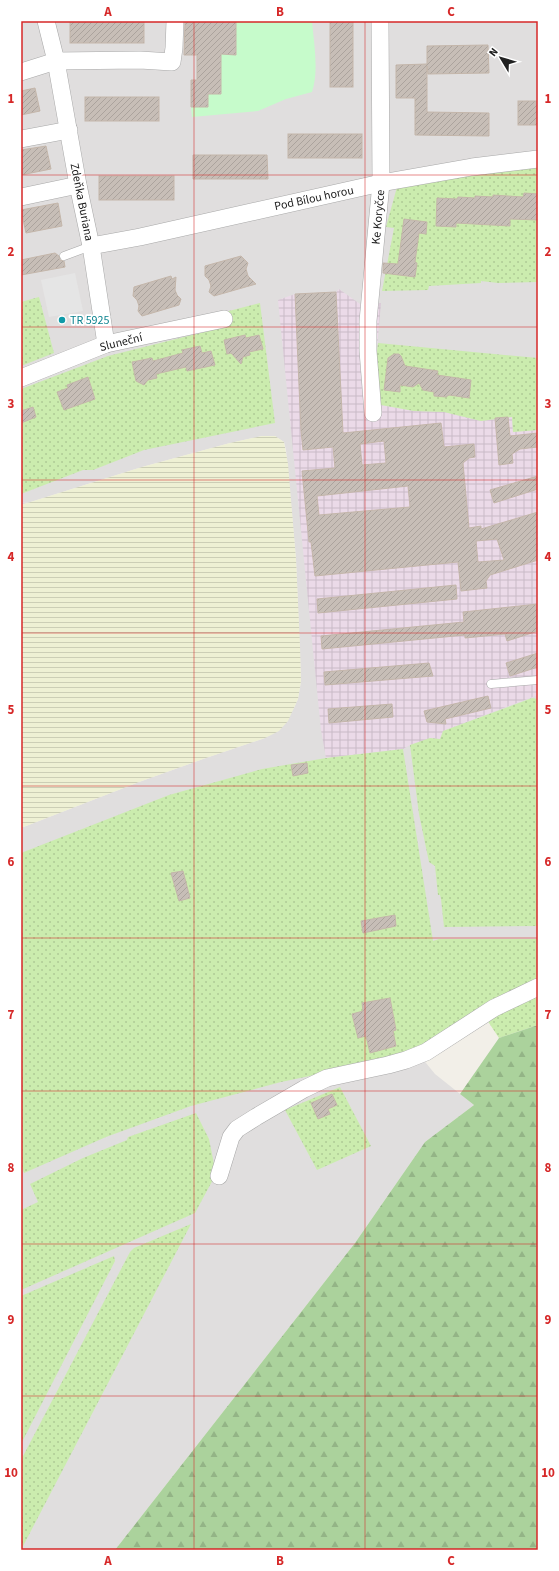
<svg xmlns="http://www.w3.org/2000/svg" width="559" height="1571" font-family="'Source Sans 3',sans-serif">
	<style>
		.residential { fill: #e0dede }
		.industrial { fill: url(#industrial-grid) }
		.farmland { fill: url(#farmland-rules) }
		.grass { fill: url(#grass-dots) }
		.forest { fill: url(#forest-firs) }
		.park { fill: #c6fbcb }
		.parking { fill: #e5e5e5 }
		.building { fill: url(#building-hatch); stroke: #c4b6aa; fill-rule: evenodd }
		.lines { fill: none; stroke-linecap: round; stroke-linejoin: round }
		.service-casing { stroke: #a8a8a8; stroke-width: 9 }
		.minor-casing { stroke: #a8a8a8; stroke-width: 18 }
		.service { stroke: #fff; stroke-width: 8 }
		.minor { stroke: #fff; stroke-width: 17 }
		.grid { fill: none; stroke: #d62828; stroke-width: 1; stroke-opacity: 0.55 }
		.culture-dot { fill: #0f9aa8; stroke: #fff; stroke-width: 1.5 }
		.labels { text-anchor: middle; stroke-width: 3.5; stroke-linejoin: round; paint-order: stroke }
		.street-label { font-size: 12px; fill: #212121; stroke: #fff }
		.culture-label { font-size: 12px; fill: #0d838f; stroke: #fff; text-anchor: start }
		.neatline { fill: none; stroke: #d62828; stroke-width: 1.5 }
		.grid-label { font-size: 13px; text-anchor: middle; font-weight: bold; fill: #d62828 }
	</style>
	<defs>
		<pattern id="industrial-grid" width="8" height="8" patternUnits="userSpaceOnUse"><rect width="8" height="8" fill="#ebdae8"/><path d="M0 4h8M4 0v8" fill="none" stroke="#c9bbc7"/></pattern>
		<pattern id="farmland-rules" width="6" height="5" patternUnits="userSpaceOnUse"><rect width="6" height="5" fill="#eef0d4"/><path d="M0 2.5h6" fill="none" stroke="#ccceb6"/></pattern>
		<pattern id="grass-dots" width="8" height="8" patternUnits="userSpaceOnUse"><rect width="8" height="8" fill="#cbecae"/><path d="M2 2h.1M6 6h.1" fill="none" stroke="#aeca95" stroke-width="1.8" stroke-linecap="round"/></pattern>
		<pattern id="forest-firs" width="22" height="20" patternUnits="userSpaceOnUse"><rect width="22" height="20" fill="#abd29c"/><path d="M5 1l3.5 6h-7zM16 11l3.5 6h-7z" fill="#93b486"/></pattern>
		<pattern id="building-hatch" width="6" height="6" patternUnits="userSpaceOnUse"><rect width="6" height="6" fill="#c7beb7"/><path d="M-1 1l2-2M0 6l6-6M5 7l2-2" fill="none" stroke="#aba39d"/></pattern>
	</defs>
	<rect width="100%" height="100%" fill="#f2efe8"/>
	<!-- residential -->
	<path class="residential" d="M21 21H538V983L417 1052 435 1074 474 1105 425 1142 355 1243 115 1550H21V828L139 782 203 759 265 738 294 708 298 699 301 681 296 559 286 450 284 442 275 436H262L230 443 142 467 21 505Z"/>
	<!-- industrial -->
	<path class="industrial" d="M339 289 360 304 381 303 376 359 381 405 414 411 444 412 481 421 512 417 513 432 538 430V695L443 731 441 739 410 745 403 749 326 758 321 730 278 300 295 294 336 292Z"/>
	<!-- farmland -->
	<path class="farmland" d="M262 436H275L284 442 288 464 296 559 300 646 301 681 298 699 288 721 279 731 265 738 203 759 139 782 21 828V505L142 467 230 443Z"/>
	<!-- grass -->
	<g class="grass">
		<path d="M538 166V282L498 283 481 281V283L429 286 428 290 382 291 394 228 386 227 397 187 441 178Z"/>
		<path d="M39 297 54 353 21 366V302Z"/>
		<path d="M260 303 275 423 144 450 93 470H83L21 494V389L108 356 228 326 225 312Z"/>
		<path d="M378 343 538 358V430L513 432 512 417 481 421 444 412 414 411 381 405 376 359Z"/>
		<path d="M532 698 538 699V926L444 927 441 899 440 895H438L435 866 429 862 419 814 410 745 430 738 440 739 443 731Z"/>
		<path d="M403 749 433 941 439 939H538V983L417 1052 372 1063 281 1082 191 1106 106 1137 24 1173 21 1166V853L169 795 262 769 326 758Z"/>
		<path d="M538 994V1025L499 1038 487 1020Z"/>
		<path d="M340 1087 371 1146 317 1170 285 1110Z"/>
		<path d="M196 1113 209 1139 216 1174 195 1213 21 1290V1210L38 1202 30 1184 83 1158 127 1140 128 1137Z"/>
		<path d="M191 1224 21 1550V1460L130 1252 134 1248Z"/>
		<path d="M114 1256 115 1261 21 1444V1296Z"/>
	</g>
	<!-- forest -->
	<path class="forest" d="M538 1025V1550H115L355 1243 425 1142 474 1105 460 1094 499 1038Z"/>
	<!-- park -->
	<path class="park" d="M236 21H312C314 44 319 71 312 92L286 99 258 111 192 117 191 107H208V94L221 87V54H236Z"/>
	<!-- parking -->
	<path class="parking" d="M75 273 83 311 49 317 41 280Z"/>
	<!-- building -->
	<g class="building">
		<rect x="70" y="21" width="74" height="22"/>
		<path d="M185 21H236V55L221 54V94H208V107H191V80H197V55H184Z"/>
		<rect x="330" y="21" width="23" height="66"/>
		<path d="M488 45 489 73 428 74 427 66V112L489 113V136L415 135V98H396V65L427 64V46Z"/>
		<path d="M35 88 40 111 21 115V91Z"/>
		<rect x="85" y="97" width="74" height="24"/>
		<rect x="518" y="101" width="20" height="24"/>
		<rect x="288" y="134" width="74" height="24"/>
		<path d="M46 146 51 169 21 175V150Z"/>
		<path d="M193 155H267L268 179H193Z"/>
		<rect x="99" y="176" width="75" height="24"/>
		<path d="M524 193 538 194V220L510 219V226L456 223V227L436 226 437 198 457 199 458 197 475 198V196L493 197V195L523 197Z"/>
		<path d="M58 203 62 226 26 233 21 210Z"/>
		<path d="M404 219 427 222 426 234 419 233 415 262 417 263 415 277 383 273V263L398 264Z"/>
		<path d="M55 253 59 256 60 260 64 261 65 267 21 275V260Z"/>
		<path d="M241 256 248 263 246 269 248 276 256 284 214 296 209 292 211 286 209 280 205 276V266Z"/>
		<path d="M171 276 172 279 176 277 175 290 177 295 181 299 179 305 142 316 138 311 139 306 137 300 133 296 134 287Z"/>
		<path d="M336 292 343 433 441 423 444 447 474 444 475 457 469 458 463 463 469 528 481 526V529L538 512V560L490 575 486 581 487 588 461 591 458 562 315 576 311 542H309L302 471 335 468 333 447 303 450 301 431 295 294ZM384 441 386 463 362 465 360 444ZM408 486 410 507 319 515 317 496ZM497 539 504 560 478 562 476 541Z"/>
		<path d="M245 335 246 338 259 335 263 349 249 352 250 355 243 357 241 364 231 353 227 354 224 340Z"/>
		<path d="M200 346 202 353 211 351 215 365 187 371 186 367 156 374 157 378 148 380 144 385 136 381 132 362 152 358 153 361 183 353 182 350Z"/>
		<path d="M394 354H399L401 356 405 366 438 371 437 375 471 380 469 398 449 395 446 397 434 396V392L423 390 419 383 413 387 400 385V392L384 390 388 358Z"/>
		<path d="M88 377 95 399 64 410 57 392 68 388 67 385Z"/>
		<path d="M33 407 36 417 21 423V411Z"/>
		<path d="M508 417 510 436 538 433V447L520 449 512 454 513 463 499 465 495 418Z"/>
		<path d="M538 476V489L494 503 490 490Z"/>
		<path d="M456 585 457 599 318 613 317 599Z"/>
		<path d="M538 604V631L507 641 505 634 465 638V635L322 649 321 636 464 622 463 612Z"/>
		<path d="M538 653V667L510 676 506 663Z"/>
		<path d="M429 663 433 676 325 685 324 672Z"/>
		<path d="M488 696 491 708 445 719 446 724 427 722 424 711Z"/>
		<path d="M392 704 393 717 329 723 328 709Z"/>
		<path d="M307 763 308 773 293 776 291 765Z"/>
		<path d="M183 871 190 898 179 901 171 873Z"/>
		<path d="M395 915 396 926 363 933 361 921Z"/>
		<path d="M390 998 396 1030 393 1031 396 1046 370 1053 366 1036 358 1038 352 1014 363 1011 362 1003Z"/>
		<path d="M332 1094 337 1105 328 1109 330 1114 318 1119 311 1103Z"/>
	</g>
	<g class="lines">
		<!-- service casing -->
		<g class="service-casing">
			<g id="service">
				<path d="M64 256 91 246"/>
				<path d="M491 684 538 680"/>
			</g>
		</g>
		<!-- minor casing -->
		<g class="minor-casing">
			<g id="minor">
				<path d="M46 21 56 61 78 185 91 246 106 344"/>
				<path d="M21 72 56 61 140 60 172 62 174 48 175 21"/>
				<path d="M21 139 69 130"/>
				<path d="M21 197 78 185"/>
				<path d="M91 246 140 237 381 183 472 167 538 159"/>
				<path d="M21 378 106 344 224 319"/>
				<path d="M373 413 368 351V321L381 183 380 21"/>
				<path d="M219 1176 231 1137 237 1129 256 1117 304 1089 327 1078 388 1065 406 1060 426 1052 494 1008 538 987"/>
			</g>
		</g>
		<!-- service -->
		<use href="#service" class="service"/>
		<!-- minor -->
		<use href="#minor" class="minor"/>
	</g>
	<!-- grid -->
	<path class="grid" d="M194 21V1550M365 21V1550M21 175H538M21 327H538M21 480H538M21 633H538M21 786H538M21 938H538M21 1091H538M21 1244H538M21 1396H538"/>
	<!-- markers -->
	<circle class="culture-dot" cx="62" cy="320" r="4"/>
	<g class="labels">
		<!-- street labels -->
		<g class="street-label">
			<text transform="translate(314 198) rotate(-12)" y="4">Pod Bílou horou</text>
			<text transform="translate(82 202) rotate(79)" y="4">Zdeňka Buriana</text>
			<text transform="translate(378 217) rotate(-85)" y="4">Ke Koryčce</text>
			<text transform="translate(121 342) rotate(-14)" y="4">Sluneční</text>
		</g>
		<!-- culture labels -->
		<g class="culture-label">
			<text x="70" y="324">TR 5925</text>
		</g>
	</g>
	<!-- border -->
	<rect width="559" height="1571" fill="none" stroke="#ffffff" stroke-width="44"/>
	<!-- north arrow -->
	<g transform="translate(501 58) rotate(308)" stroke="#ffffff" stroke-width="3" paint-order="stroke">
	<path d="M0-3L7 15L0 10L-7 15Z" fill="#212121"/>
	<text y="-6" font-size="11" font-weight="bold" text-anchor="middle" fill="#212121">N</text>
	</g>
	<rect x="22" y="22" width="515" height="1527" class="neatline"/>
	<g class="grid-label">
		<text x="108" y="16">A</text>
		<text x="280" y="16">B</text>
		<text x="451" y="16">C</text>
		<text x="11" y="103">1</text>
		<text x="548" y="103">1</text>
		<text x="11" y="256">2</text>
		<text x="548" y="256">2</text>
		<text x="11" y="408">3</text>
		<text x="548" y="408">3</text>
		<text x="11" y="561">4</text>
		<text x="548" y="561">4</text>
		<text x="11" y="714">5</text>
		<text x="548" y="714">5</text>
		<text x="11" y="866">6</text>
		<text x="548" y="866">6</text>
		<text x="11" y="1019">7</text>
		<text x="548" y="1019">7</text>
		<text x="11" y="1172">8</text>
		<text x="548" y="1172">8</text>
		<text x="11" y="1324">9</text>
		<text x="548" y="1324">9</text>
		<text x="11" y="1477">10</text>
		<text x="548" y="1477">10</text>
		<text x="108" y="1565">A</text>
		<text x="280" y="1565">B</text>
		<text x="451" y="1565">C</text>
	</g>
</svg>
